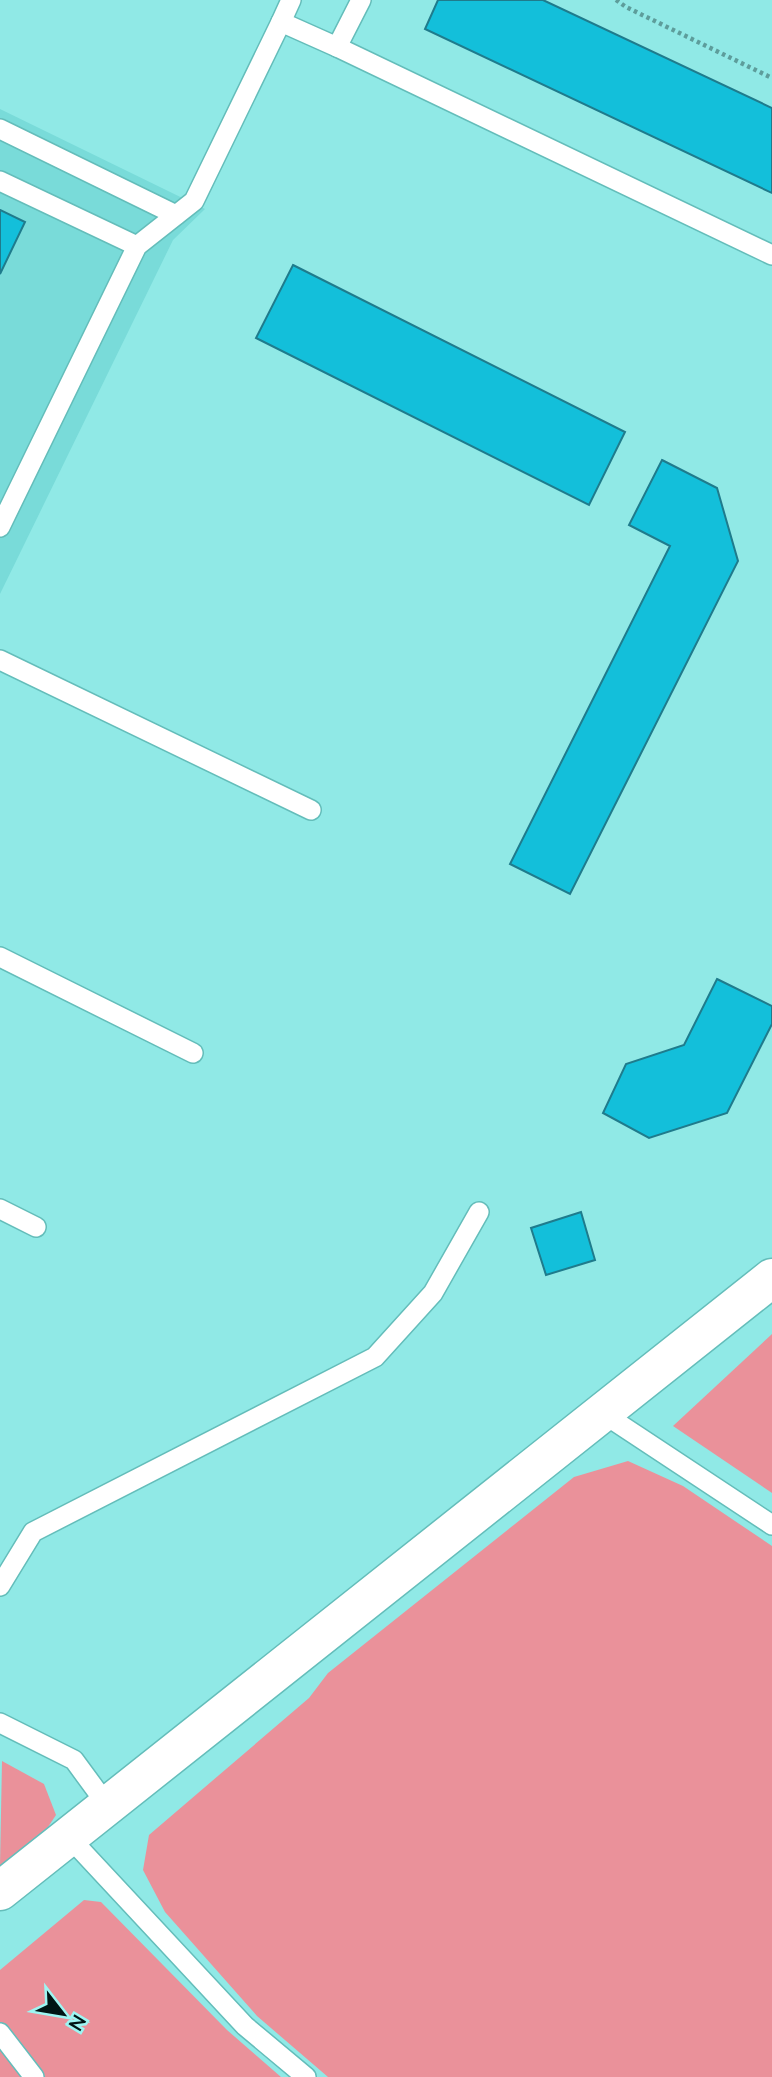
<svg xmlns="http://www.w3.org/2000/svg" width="772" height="2077" font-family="Lato,sans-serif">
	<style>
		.built { fill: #79dbd9 }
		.green { fill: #ea919a }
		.building { fill: #13bfda; stroke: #1f7b8c; stroke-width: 2 }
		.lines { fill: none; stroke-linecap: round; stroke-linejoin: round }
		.service-casing { stroke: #64bdba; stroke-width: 22 }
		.tertiary-casing { stroke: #64bdba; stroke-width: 41 }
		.path { stroke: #5d9d9b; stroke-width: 4.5; stroke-dasharray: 3.5 3.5; stroke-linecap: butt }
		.service { stroke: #fff; stroke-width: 19 }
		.tertiary { stroke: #fff; stroke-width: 38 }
	</style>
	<rect width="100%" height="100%" fill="#90e9e6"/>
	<!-- built -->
	<path class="built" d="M0 109 205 209 173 240 0 594Z"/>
	<!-- green -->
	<g class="green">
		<path d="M772 1334V1493L673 1426Z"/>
		<path d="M628 1461 683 1486 772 1546V2077H328L257 2016 165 1912 143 1870 149 1835 309 1698 328 1673 574 1477Z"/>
		<path d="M2 1761 44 1784 56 1815 48 1827 0 1866Z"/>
		<path d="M84 1900 101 1902 227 2030 281 2077H0V1970Z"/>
	</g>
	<!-- building -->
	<g class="building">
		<path d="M438 0H543L772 108V193L425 29Z"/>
		<path d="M0 210 25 222 0 274Z"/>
		<path d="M293 265 625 432 589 505 256 338Z"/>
		<path d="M662 460 717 488 738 561 570 894 510 864 670 546 629 525Z"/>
		<path d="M717 979 772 1006V1024L727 1113 649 1138 603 1113 626 1064 684 1045Z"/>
		<path d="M581 1212 595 1260 546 1275 531 1228Z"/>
	</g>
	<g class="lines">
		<!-- service casing -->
		<g class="service-casing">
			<g id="service">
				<path d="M291 0 281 22 337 47"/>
				<path d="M361 0 337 47 772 255"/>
				<path d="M0 129 176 215"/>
				<path d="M0 181 137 246"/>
				<path d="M0 527 137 246 194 201 281 22"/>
				<path d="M0 660 311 810"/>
				<path d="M0 957 193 1053"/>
				<path d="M0 1209 36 1227"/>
				<path d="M604 1414 772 1525"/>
				<path d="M0 1586 33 1532 375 1357 433 1293 479 1212"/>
				<path d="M0 1723 74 1760 107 1805"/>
				<path d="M68 1836 245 2026 306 2077"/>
				<path d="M0 2033 34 2077"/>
			</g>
		</g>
		<!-- tertiary casing -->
		<g class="tertiary-casing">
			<path id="tertiary" d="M0 1891 772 1278"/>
		</g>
		<!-- path -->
		<path class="path" d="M616 0 626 7 772 78"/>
		<!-- service -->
		<use href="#service" class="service"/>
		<!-- tertiary -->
		<use href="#tertiary" class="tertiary"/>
	</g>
	<!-- north arrow -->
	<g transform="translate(63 2014) rotate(121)" stroke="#9df6f3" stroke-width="5" paint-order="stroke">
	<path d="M0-5L12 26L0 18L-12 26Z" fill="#001515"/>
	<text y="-10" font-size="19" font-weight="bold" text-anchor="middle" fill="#001515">N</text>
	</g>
</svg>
